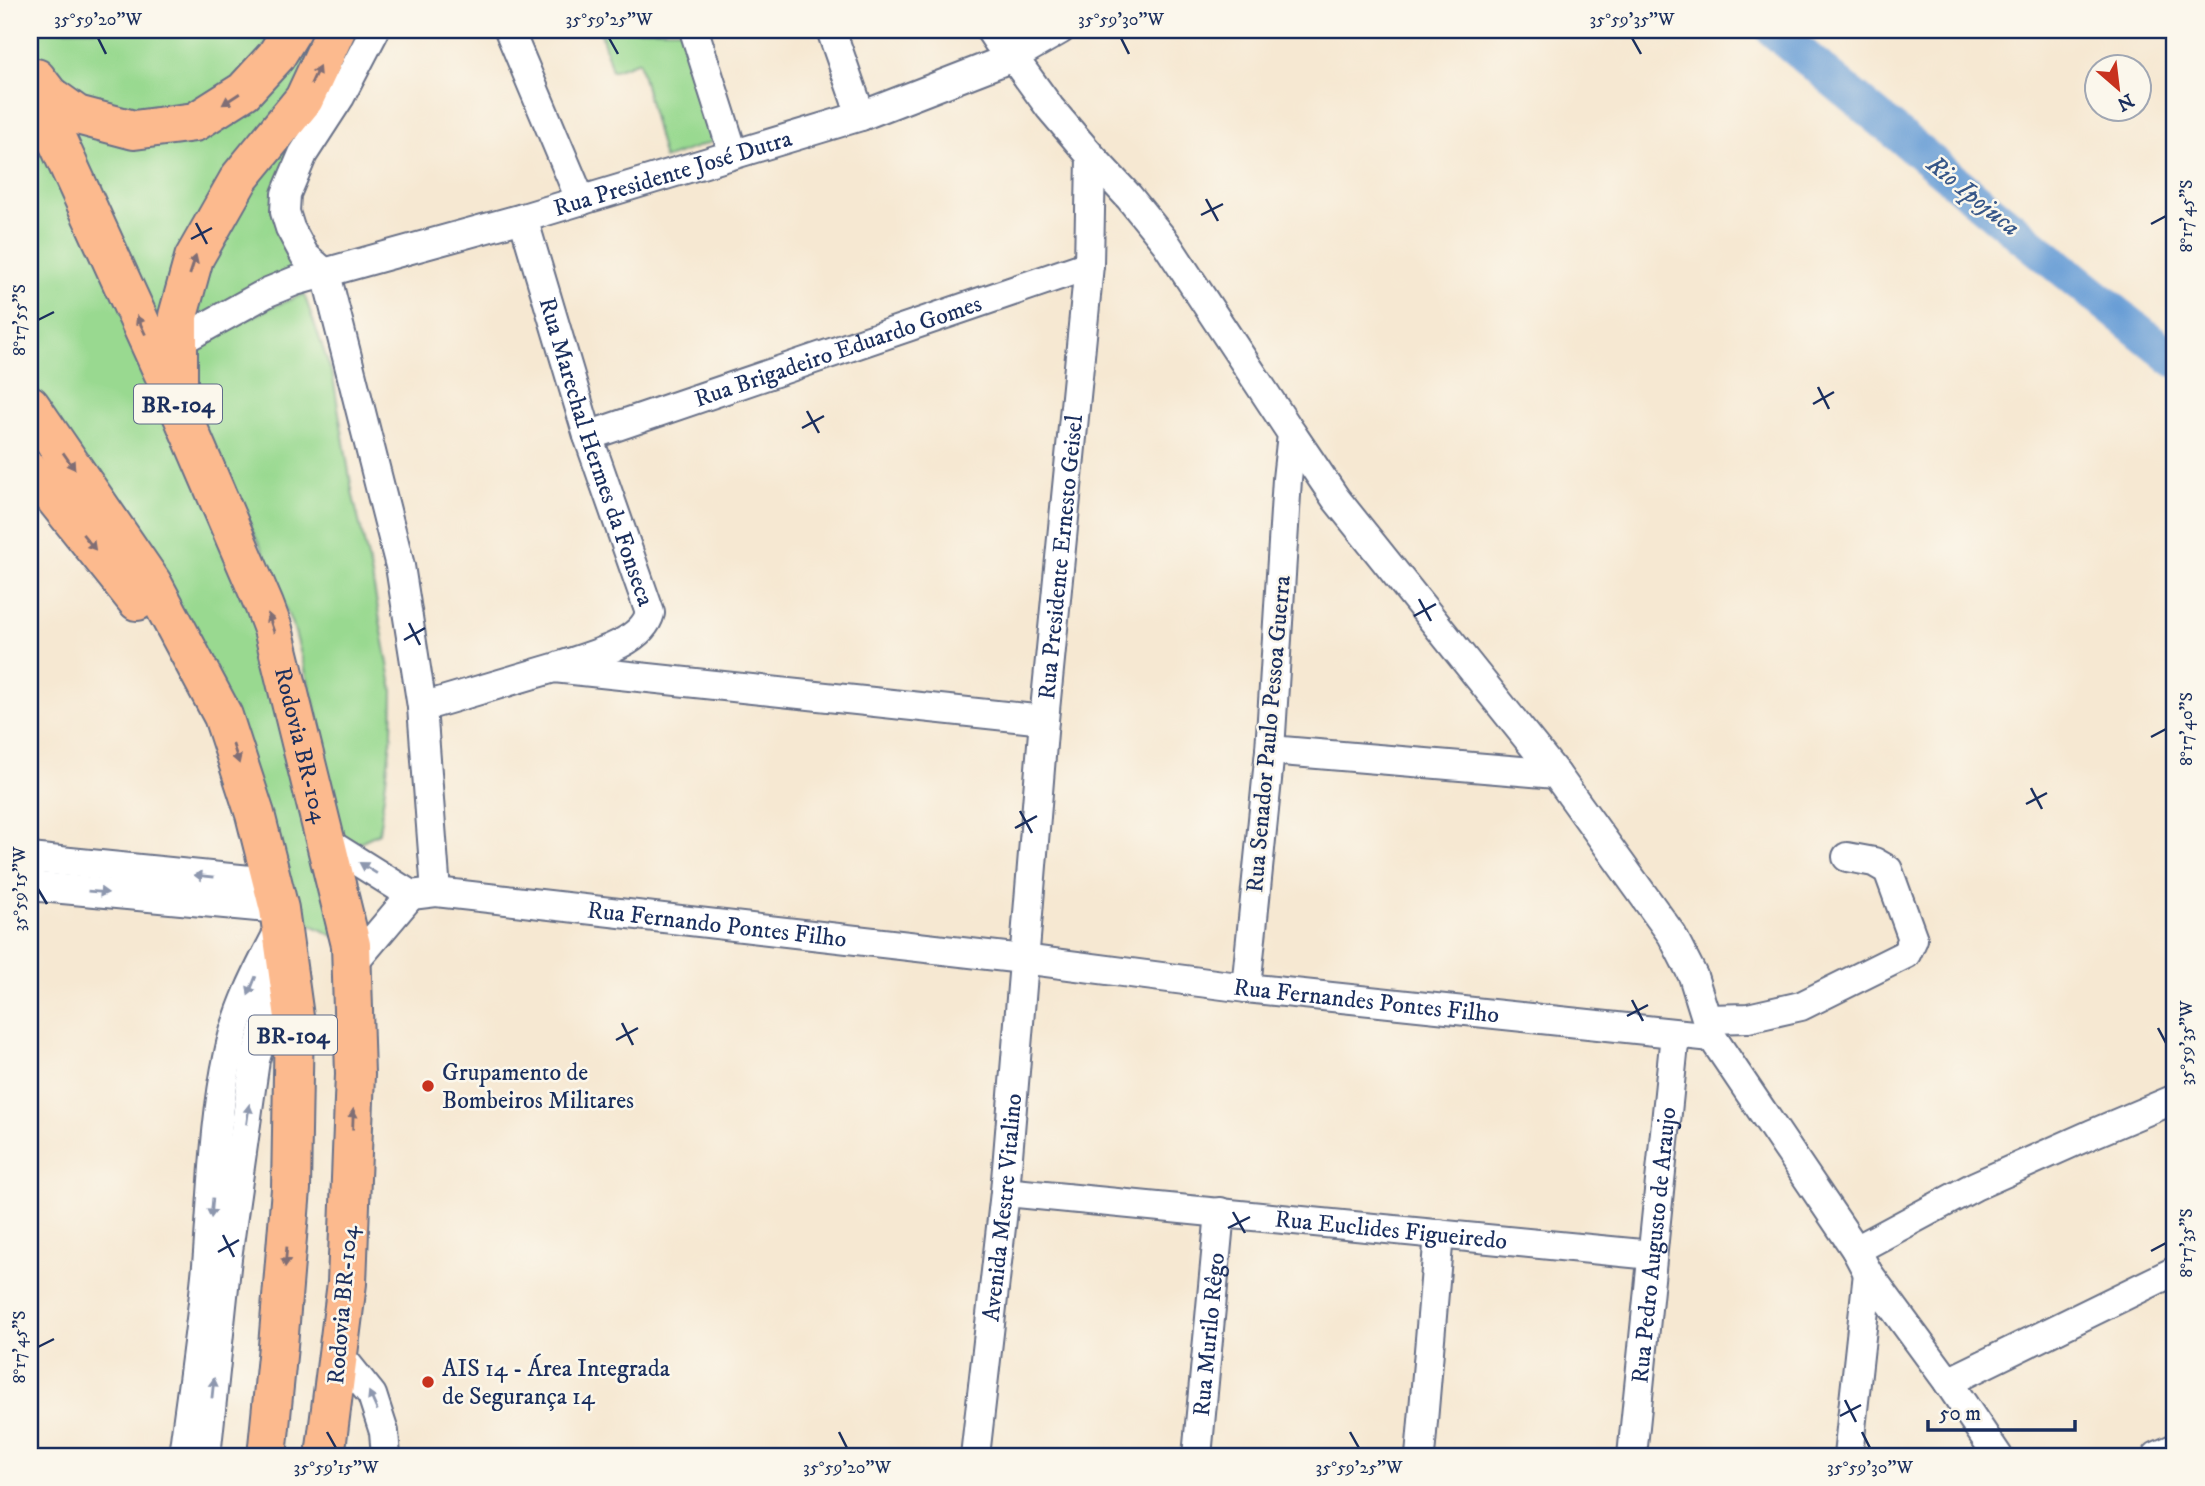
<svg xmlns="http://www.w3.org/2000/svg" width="2205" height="1486" font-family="'IM FELL DW Pica',serif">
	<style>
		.green { fill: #99d990; stroke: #5a8477; stroke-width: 2 }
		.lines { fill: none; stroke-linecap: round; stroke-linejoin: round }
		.river { stroke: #699ed6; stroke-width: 35 }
		.minor-casing { stroke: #687087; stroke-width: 32 }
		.highway-casing { stroke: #687087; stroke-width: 42 }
		.minor { stroke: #fff; stroke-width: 28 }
		.highway { stroke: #fcba8e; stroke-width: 38 }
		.oneway { fill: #806e74 }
		.oneway2 { fill: #8d97ae }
		.ticks { fill: none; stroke: #1b2f5e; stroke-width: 2.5 }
		.poi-dot { fill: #c8321e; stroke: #fbf7ec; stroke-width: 2.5 }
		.labels { text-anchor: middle; stroke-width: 5; stroke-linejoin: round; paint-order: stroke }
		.shield { fill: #fbf7ec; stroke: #5e6b89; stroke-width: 2 }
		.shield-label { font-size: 23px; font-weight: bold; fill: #1b2f5e }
		.street-label { font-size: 24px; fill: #1b2f5e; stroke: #fbf7ec }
		.poi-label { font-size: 24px; fill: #1b2f5e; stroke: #fbf7ec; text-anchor: start }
		.water-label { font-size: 26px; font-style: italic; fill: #365688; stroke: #fbf7ec }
		.neatline { fill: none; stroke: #1b2f5e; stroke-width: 2.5 }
		.ticks-label { font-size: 18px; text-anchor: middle; fill: #1b2f5e }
	</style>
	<rect width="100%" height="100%" fill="#fbf7ec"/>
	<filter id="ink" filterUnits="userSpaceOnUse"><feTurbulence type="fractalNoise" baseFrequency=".0143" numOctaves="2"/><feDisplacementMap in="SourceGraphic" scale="14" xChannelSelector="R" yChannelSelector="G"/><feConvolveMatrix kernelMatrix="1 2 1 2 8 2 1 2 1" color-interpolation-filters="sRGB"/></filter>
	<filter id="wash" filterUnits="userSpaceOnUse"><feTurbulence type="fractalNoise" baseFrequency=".00686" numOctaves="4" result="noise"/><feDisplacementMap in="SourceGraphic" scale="28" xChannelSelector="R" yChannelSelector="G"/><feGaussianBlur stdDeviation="1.57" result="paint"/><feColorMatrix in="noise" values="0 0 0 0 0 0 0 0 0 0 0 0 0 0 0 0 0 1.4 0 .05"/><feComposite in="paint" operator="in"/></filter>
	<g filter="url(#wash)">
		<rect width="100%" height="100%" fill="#f6e8d2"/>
		<!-- green -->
		<g class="green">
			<path d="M30 30H336L194 258 178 402 273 629 350 944 279 909 210 691 30 471Z"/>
			<path d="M352 30H365L275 193 305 271 189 324 208 258Z"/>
			<path d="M600 30H682L714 141 664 159 639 61 612 71Z"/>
			<path d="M304 294 333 377 353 496 371 571 393 691 392 733 379 833 354 845 341 838 323 753 318 719 295 632 260 545 213 459 189 377 194 348 269 308Z"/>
		</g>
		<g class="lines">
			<!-- river -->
			<path class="river" d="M1773 30 1987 208 2175 360"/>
		</g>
	</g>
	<g filter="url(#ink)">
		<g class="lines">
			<!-- minor casing -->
			<g class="minor-casing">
				<g id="minor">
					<path d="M509 30 581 201"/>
					<path d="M694 30 733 153"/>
					<path d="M831 30 861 116"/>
					<path d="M990 30 998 42 1013 57 1050 108 1091 156 1129 197 1166 243 1292 434 1287 479 1270 750 1246 988"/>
					<path id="s1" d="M523 218 588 436 650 613C642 644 589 656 560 666"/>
					<path d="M326 274 400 566 422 707 436 892"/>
					<path d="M326 274 305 256 290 228 285 212 286 194 303 154 340 97 375 30"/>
					<path id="s2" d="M178 342 268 292 295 281 523 218 861 116 1013 57 1060 30"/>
					<path d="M1292 434 1336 499 1556 774"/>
					<path id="s3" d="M588 436 1089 265"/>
					<path d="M422 707 554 668 1044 720"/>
					<path d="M1270 750 1556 774 1672 935 1693 976 1712 1037 1856 1250 1868 1273 1948 1382 1998 1456"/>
					<path d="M325 841 411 895"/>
					<path d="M30 858 272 882"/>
					<path d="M30 886 279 909"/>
					<path id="s4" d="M411 895 436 892 1023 959 1246 988 1712 1037"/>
					<path d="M352 965 411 895"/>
					<path d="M1707 1019 1748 1018 1801 1006 1906 954 1913 939 1888 870 1874 862 1847 857"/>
					<path id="s5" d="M1005 1192 1652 1255"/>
					<path d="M1856 1250 1975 1186 2092 1134 2175 1099"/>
					<path d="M339 1354 372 1395 384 1432 386 1456"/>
					<path d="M1948 1382 2175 1271"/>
					<path d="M183 1456C191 1393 201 1329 207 1265 213 1195 214 1122 229 1053 238 1007 261 965 282 925"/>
					<path d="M206 1456 227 1258 255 1060 283 966"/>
					<path id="s6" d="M975 1456 1005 1192 1044 720 1089 265 1091 156"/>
					<path id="s7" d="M1197 1456 1220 1212"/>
					<path d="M1420 1456 1439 1234"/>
					<path id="s8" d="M1632 1456 1675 1034"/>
					<path d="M1848 1456 1868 1273"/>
					<path d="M2157 1456 2175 1448"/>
				</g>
			</g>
			<!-- highway casing -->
			<g class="highway-casing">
				<g id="highway">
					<path d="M36 78 49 95 77 115 134 130 195 122 244 91 276 56 292 30"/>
					<path id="s9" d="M30 81 178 405 264 605 273 629 351 945 355 1074 347 1283 325 1456"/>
					<path d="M178 392V316L194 258 240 177 304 99 336 30"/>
					<path d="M30 405 152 583 223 716 255 814 279 909 294 1017 291 1189 278 1346 267 1456"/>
					<path d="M30 471 53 496 137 601"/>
				</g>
			</g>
			<!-- minor -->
			<use href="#minor" class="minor"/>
			<!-- highway -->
			<use href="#highway" class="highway"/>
		</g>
		<!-- one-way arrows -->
		<defs><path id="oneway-solid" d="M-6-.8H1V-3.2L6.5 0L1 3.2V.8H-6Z" transform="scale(1.75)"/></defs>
		<g class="oneway">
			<use href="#oneway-solid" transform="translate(315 75) rotate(-65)"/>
			<use href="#oneway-solid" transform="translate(231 99) rotate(147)"/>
			<use href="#oneway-solid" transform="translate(193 265) rotate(-72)"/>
			<use href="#oneway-solid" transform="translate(141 325) rotate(-115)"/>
			<use href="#oneway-solid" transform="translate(69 461) rotate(55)"/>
			<use href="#oneway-solid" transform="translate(89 542) rotate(51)"/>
			<use href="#oneway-solid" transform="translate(271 623) rotate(-108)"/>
			<use href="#oneway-solid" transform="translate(236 754) rotate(72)"/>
			<use href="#oneway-solid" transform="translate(353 1119) rotate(-88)"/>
			<use href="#oneway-solid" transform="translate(286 1257) rotate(95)"/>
		</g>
		<g class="oneway2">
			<use href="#oneway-solid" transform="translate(368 868) rotate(-148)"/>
			<use href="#oneway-solid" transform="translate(204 876) rotate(-174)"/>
			<use href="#oneway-solid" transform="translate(98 892) rotate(5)"/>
			<use href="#oneway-solid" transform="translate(252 986) rotate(112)"/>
			<use href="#oneway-solid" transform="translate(248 1114) rotate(-82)"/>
			<use href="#oneway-solid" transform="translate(212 1208) rotate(95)"/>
			<use href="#oneway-solid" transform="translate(213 1388) rotate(-84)"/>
			<use href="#oneway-solid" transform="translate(373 1401) rotate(-114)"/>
		</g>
	</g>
	<!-- ticks -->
	<path class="ticks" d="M98 38 106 54M609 38 618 54M1121 38 1129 54M1632 38 1641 54M1206 199 1218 221M1201 215 1223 204M196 223 207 244M2151 224 2166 216M191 239 212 228M38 320 54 312M1818 387 1829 409M1813 404 1834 392M807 411 819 433M802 428 824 416M1419 599 1431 621M1414 616 1436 604M409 623 420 645M404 640 425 628M2151 737 2166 729M2031 788 2042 809M2026 804 2047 793M1020 811 1032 833M1015 828 1037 816M38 889 47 904M1632 1000 1643 1021M1627 1016 1648 1005M622 1023 633 1045M2158 1028 2166 1043M616 1040 638 1028M1233 1212 1245 1233M1228 1228 1250 1217M223 1235 234 1257M2151 1251 2166 1243M218 1252 239 1240M38 1347 54 1339M1845 1400 1856 1422M1840 1416 1861 1405M327 1432 336 1448M839 1432 847 1448M1350 1432 1359 1448M1862 1432 1870 1448"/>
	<!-- markers -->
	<g class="poi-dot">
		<circle cx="428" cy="1086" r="7"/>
		<circle cx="428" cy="1382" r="7"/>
	</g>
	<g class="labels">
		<!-- shield labels -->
		<g class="shield">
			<rect x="134" y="384.5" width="88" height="39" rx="5"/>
			<rect x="249" y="1015.5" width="88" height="39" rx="5"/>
		</g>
		<g class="shield-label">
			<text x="178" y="412">BR-104</text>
			<text x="293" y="1043">BR-104</text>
		</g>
		<!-- street labels -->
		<g class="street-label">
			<text dy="8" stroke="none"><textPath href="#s2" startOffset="525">Rua Presidente José Dutra</textPath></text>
			<text dy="8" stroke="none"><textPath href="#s3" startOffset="264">Rua Brigadeiro Eduardo Gomes</textPath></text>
			<text dy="8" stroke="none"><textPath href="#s1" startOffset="245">Rua Marechal Hermes da Fonseca</textPath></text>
			<text dy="8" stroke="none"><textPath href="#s6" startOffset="903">Rua Presidente Ernesto Geisel</textPath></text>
			<text transform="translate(1268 734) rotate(-85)" y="8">Rua Senador Paulo Pessoa Guerra</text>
			<text dy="8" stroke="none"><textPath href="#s9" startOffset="719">Rodovia BR-104</textPath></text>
			<text dy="8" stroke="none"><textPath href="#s4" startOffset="308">Rua Fernando Pontes Filho</textPath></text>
			<text dy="8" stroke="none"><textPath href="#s4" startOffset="962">Rua Fernandes Pontes Filho</textPath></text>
			<text dy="8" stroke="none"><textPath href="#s6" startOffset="250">Avenida Mestre Vitalino</textPath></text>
			<text dy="8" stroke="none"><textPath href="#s5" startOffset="388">Rua Euclides Figueiredo</textPath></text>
			<text dy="8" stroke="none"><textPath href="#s8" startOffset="212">Rua Pedro Augusto de Araujo</textPath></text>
			<text transform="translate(342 1305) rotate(-85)" y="8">Rodovia BR-104</text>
			<text dy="8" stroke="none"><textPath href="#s7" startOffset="122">Rua Murilo Rêgo</textPath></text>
		</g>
		<!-- poi labels -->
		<g class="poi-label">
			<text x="442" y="1080">Grupamento de<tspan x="442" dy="28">Bombeiros Militares</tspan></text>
			<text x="442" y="1376">AIS 14 - Área Integrada<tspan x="442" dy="28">de Segurança 14</tspan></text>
		</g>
		<!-- water labels -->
		<g class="water-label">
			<text transform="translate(1974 195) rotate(39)" y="9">Rio Ipojuca</text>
		</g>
	</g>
	<!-- margin -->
	<rect width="2205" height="1486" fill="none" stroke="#fbf7ec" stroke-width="77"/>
	<!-- north arrow -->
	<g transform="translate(2118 88) rotate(152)"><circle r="33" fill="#fbf7ec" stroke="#a1a7b3" stroke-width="2"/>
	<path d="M0-5L12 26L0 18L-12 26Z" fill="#c8321e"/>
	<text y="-10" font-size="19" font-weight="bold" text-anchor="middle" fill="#1b2f5e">N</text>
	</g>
	<!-- scale -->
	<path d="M1928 1420v10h147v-10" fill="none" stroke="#1b2f5e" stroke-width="3.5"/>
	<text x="1939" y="1420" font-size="21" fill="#1b2f5e" stroke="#fbf7ec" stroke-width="5" paint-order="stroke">50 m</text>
	<rect x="38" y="38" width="2128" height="1410" class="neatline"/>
	<g class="ticks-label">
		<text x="98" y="25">35°59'20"W</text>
		<text x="609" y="25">35°59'25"W</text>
		<text x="1121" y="25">35°59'30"W</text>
		<text x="1632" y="25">35°59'35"W</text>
		<text transform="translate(2186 216) rotate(-90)" y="6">8°17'45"S</text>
		<text transform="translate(19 320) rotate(-90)" y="6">8°17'55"S</text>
		<text transform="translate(2186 729) rotate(-90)" y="6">8°17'40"S</text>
		<text transform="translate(19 889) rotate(-90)" y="6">35°59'15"W</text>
		<text transform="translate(2186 1043) rotate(-90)" y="6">35°59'35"W</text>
		<text transform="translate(2186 1243) rotate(-90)" y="6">8°17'35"S</text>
		<text transform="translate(19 1347) rotate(-90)" y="6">8°17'45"S</text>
		<text x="336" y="1473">35°59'15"W</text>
		<text x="847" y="1473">35°59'20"W</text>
		<text x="1359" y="1473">35°59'25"W</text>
		<text x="1870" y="1473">35°59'30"W</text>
	</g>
</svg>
